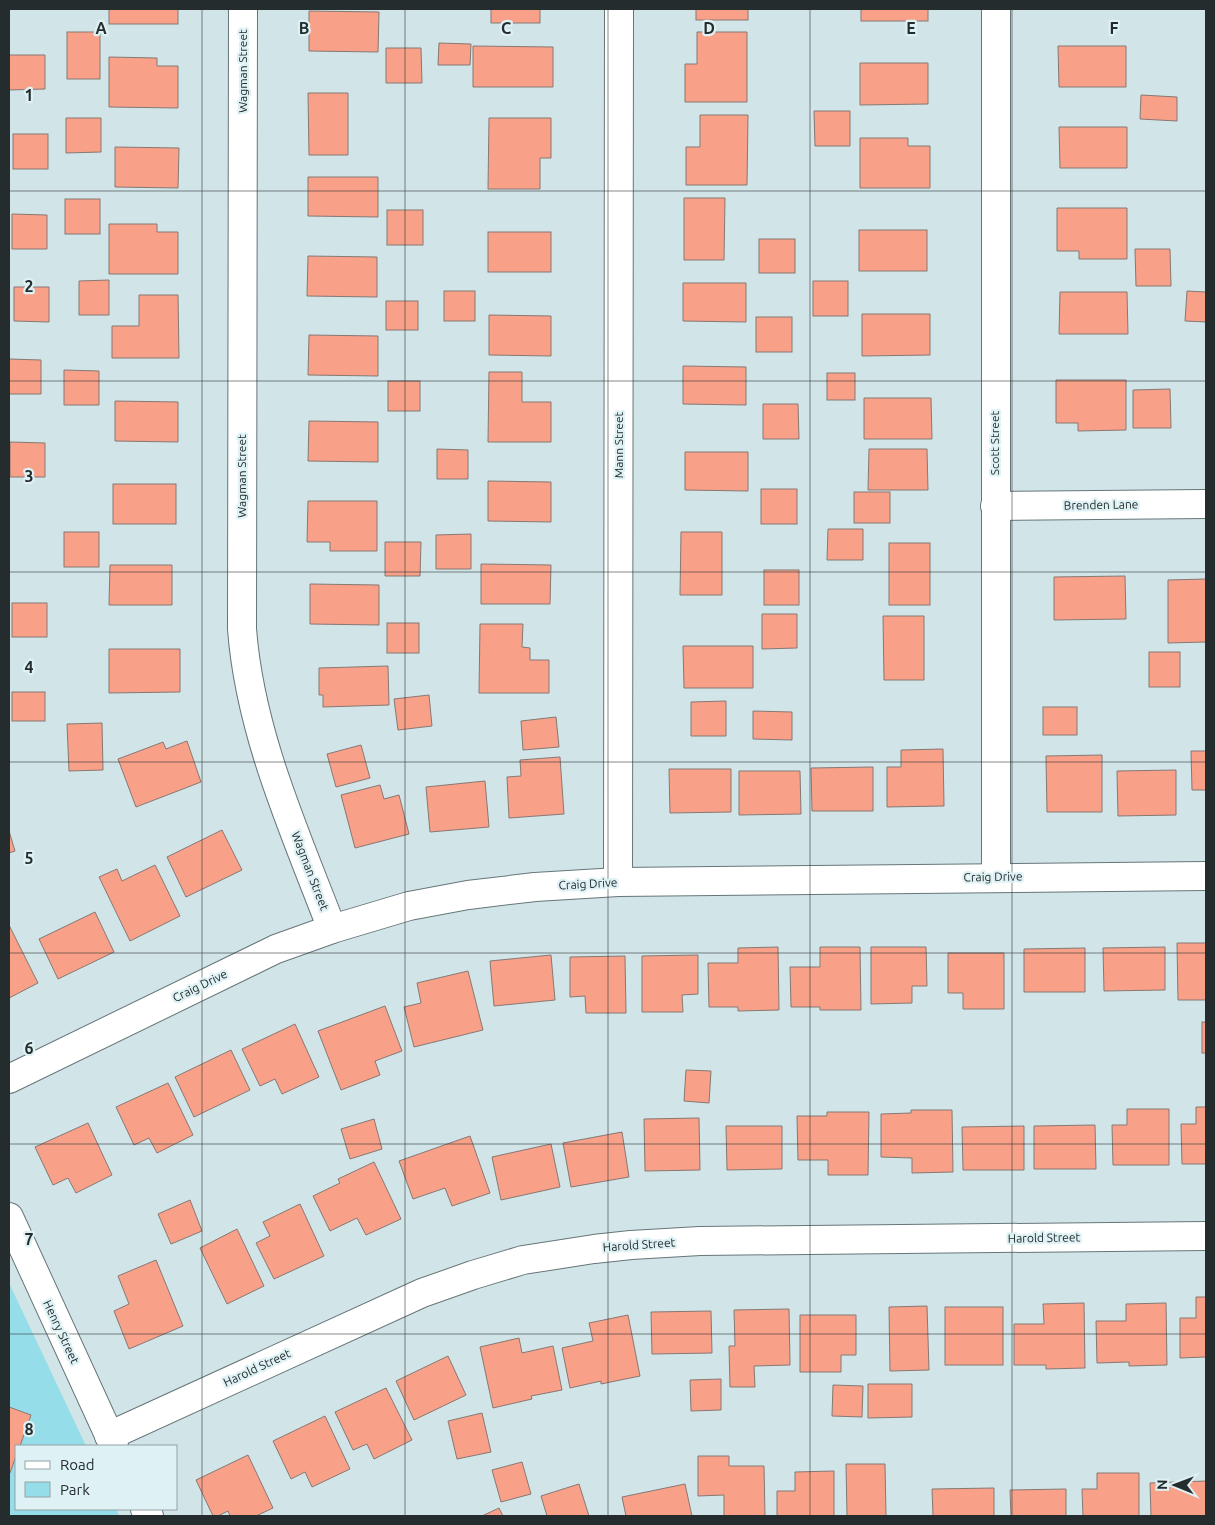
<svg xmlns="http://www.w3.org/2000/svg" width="1215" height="1525" font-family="Ubuntu,sans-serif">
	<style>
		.green { fill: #95dde8 }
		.building { fill: #f8a088; stroke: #877874 }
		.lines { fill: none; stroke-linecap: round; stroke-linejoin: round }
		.street-casing { stroke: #667679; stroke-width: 30 }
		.street { stroke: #fff; stroke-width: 28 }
		.grid { fill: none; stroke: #252c2d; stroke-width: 1; stroke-opacity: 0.55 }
		.labels { text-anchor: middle; stroke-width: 4.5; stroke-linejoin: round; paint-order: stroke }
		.street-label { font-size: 12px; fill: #252c2d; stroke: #def1f4 }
		.grid-label { font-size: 16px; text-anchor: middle; font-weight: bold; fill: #252c2d; stroke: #def1f4; stroke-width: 4.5; stroke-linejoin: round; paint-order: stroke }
	</style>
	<rect width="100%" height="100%" fill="#d1e4e7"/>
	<!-- green -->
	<path class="green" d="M9 1283 86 1446H16V1509H116L119 1516H9Z"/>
	<!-- building -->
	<g class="building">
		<rect x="109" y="9" width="69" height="15"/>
		<rect x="491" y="9" width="49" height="14"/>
		<rect x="696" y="9" width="52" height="11"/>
		<rect x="861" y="9" width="67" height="12"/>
		<path d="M309 11 379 12 378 52 309 51Z"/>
		<rect x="67" y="32" width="33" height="47"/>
		<path d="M697 32H747V102H685V64H697Z"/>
		<path d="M439 43 471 44 470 65H438Z"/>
		<path d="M473 46 553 47V87H473Z"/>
		<path d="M1058 46H1126V87H1059Z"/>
		<path d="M386 48H421L422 83H386Z"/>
		<path d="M9 55H45V89L9 90Z"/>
		<path d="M109 57 157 58V66H178V108L109 107Z"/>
		<path d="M860 63H928V104L860 105Z"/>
		<path d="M308 93H348V155H309Z"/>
		<path d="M1141 95 1177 97V121L1140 119Z"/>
		<path d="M814 111H850V146H815Z"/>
		<path d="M700 115H748L747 185H686V147H700Z"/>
		<path d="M66 118H101V152L66 153Z"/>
		<path d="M489 118H551V158H540V189H488Z"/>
		<path d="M1059 127H1127V168H1060Z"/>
		<rect x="13" y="134" width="35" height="35"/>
		<path d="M860 138H908V146H930V188H860Z"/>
		<path d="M115 147 179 148 178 188 115 187Z"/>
		<path d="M308 177H378V217L308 216Z"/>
		<path d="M684 198H725L724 260H684Z"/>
		<rect x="65" y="199" width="35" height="35"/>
		<path d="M1057 208H1127V259H1079V251H1057Z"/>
		<rect x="387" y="210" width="36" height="35"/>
		<path d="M12 214 47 215V249H12Z"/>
		<path d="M109 224H157V232H178V274H109Z"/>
		<rect x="859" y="230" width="68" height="41"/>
		<rect x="488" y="232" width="63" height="40"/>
		<rect x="759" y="239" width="36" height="34"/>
		<path d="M1135 249H1170L1171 286H1136Z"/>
		<path d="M308 256 377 257V297L307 296Z"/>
		<path d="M109 280V315H79V281Z"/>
		<rect x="813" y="281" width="35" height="35"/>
		<path d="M683 283H746V322L683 321Z"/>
		<path d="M14 287H49V322L14 321Z"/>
		<rect x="444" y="291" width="31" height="30"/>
		<path d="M1187 291 1206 292V322L1185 321Z"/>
		<path d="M1060 292H1127L1128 334H1059Z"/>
		<path d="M139 295H178L179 358H112V326H139Z"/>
		<rect x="386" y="301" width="32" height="29"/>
		<path d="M862 314H930V355L862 356Z"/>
		<path d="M489 315 551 316V356L489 355Z"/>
		<rect x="756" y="317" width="36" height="35"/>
		<path d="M309 335 378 336V376L308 375Z"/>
		<path d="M9 359 41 360V394H9Z"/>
		<path d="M683 366 746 367V405L683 404Z"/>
		<path d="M64 370 99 371V405H64Z"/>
		<path d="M489 372H522V402H551V442H488Z"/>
		<rect x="827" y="373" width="28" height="27"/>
		<path d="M1056 380H1126V430L1078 431V423H1056Z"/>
		<rect x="388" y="381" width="32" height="30"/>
		<path d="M1170 389 1171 428H1133V390Z"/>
		<path d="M864 398H931L932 439H864Z"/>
		<path d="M115 401 178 402V442L115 441Z"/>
		<path d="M763 404H798L799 439H763Z"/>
		<path d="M309 421 378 422V462L308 461Z"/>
		<path d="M10 442 45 443V477H10Z"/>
		<path d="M437 449 468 450V479H437Z"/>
		<path d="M869 449H927L928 490H868Z"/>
		<path d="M685 452H748V491L685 490Z"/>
		<path d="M488 481 551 482V522L488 521Z"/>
		<rect x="113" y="484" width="63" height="40"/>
		<rect x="761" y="489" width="36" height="35"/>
		<rect x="854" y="492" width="36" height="31"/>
		<path d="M308 501H377V551H330V542H307Z"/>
		<path d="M828 529H863V560H827Z"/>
		<rect x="64" y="532" width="35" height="35"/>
		<path d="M681 532H722V595H680Z"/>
		<path d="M471 534V569H436V535Z"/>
		<path d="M385 542H421L420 576H385Z"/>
		<rect x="889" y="543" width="41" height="62"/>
		<path d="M481 564 551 565 550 604H481Z"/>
		<path d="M110 565H172V605H109Z"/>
		<rect x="764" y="570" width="35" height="35"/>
		<path d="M1125 576 1126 619 1054 620V577Z"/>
		<path d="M1206 579V642L1168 643V580Z"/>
		<path d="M310 584 379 585V625L310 624Z"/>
		<rect x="12" y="603" width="35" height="34"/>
		<path d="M762 614H797V648L762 649Z"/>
		<path d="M883 616H924V680H884Z"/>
		<rect x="387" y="623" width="32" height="30"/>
		<path d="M480 624H523L522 647 530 648V660H549V693H479Z"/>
		<path d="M683 646H753V688H684Z"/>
		<path d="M109 649H180V692L109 693Z"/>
		<rect x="1149" y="652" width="31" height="35"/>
		<path d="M388 666 389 705 323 707V695H319V668Z"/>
		<rect x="12" y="692" width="33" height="29"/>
		<path d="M429 695 432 726 398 730 394 699Z"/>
		<path d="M726 701V736H691V702Z"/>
		<rect x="1043" y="707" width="34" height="28"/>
		<path d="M753 711 792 712V740L753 739Z"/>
		<path d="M556 717 559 747 523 750 521 721Z"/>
		<path d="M102 723 103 770 69 771 67 724Z"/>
		<path d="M187 741 201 782 136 807 118 759 163 742 166 749Z"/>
		<path d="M361 745 370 778 336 787 327 754Z"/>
		<path d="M943 749 944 806 887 807V767H901V750Z"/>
		<path d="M1191 751H1206V790H1192Z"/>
		<path d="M1102 755V812H1047L1046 756Z"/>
		<path d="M560 757 564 814 509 818 507 777 521 776 520 760Z"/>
		<path d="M873 767V811H812L811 768Z"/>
		<path d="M669 769H731V812L670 813Z"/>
		<path d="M1176 770V815L1118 816 1117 771Z"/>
		<path d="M739 771H800L801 814 739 815Z"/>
		<path d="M485 781 489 827 430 832 426 787Z"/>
		<path d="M380 785 384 799 399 795 409 834 355 848 341 795Z"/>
		<path d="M222 830 242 870 186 897 167 857Z"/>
		<path d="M9 831 15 851 9 853Z"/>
		<path d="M155 865 180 916 130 941 99 877 117 869 122 881Z"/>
		<path d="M95 912 114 952 58 979 39 939Z"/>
		<path d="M9 925 38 983 9 998Z"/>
		<path d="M1177 943H1206V1000H1178Z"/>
		<path d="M778 947 779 1010 738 1011V1007H709L708 963H738V948Z"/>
		<path d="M820 947H860L861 1010H820V1007H791L790 967H820Z"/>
		<path d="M871 947H926L927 986H912V1003L871 1004Z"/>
		<path d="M1165 947V990L1104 991 1103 948Z"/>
		<path d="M1085 948V992H1024V949Z"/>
		<path d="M948 953H1004V1009H963V993H948Z"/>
		<path d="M551 955 555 1000 494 1006 490 961Z"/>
		<path d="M698 955V994L682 995 683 1012H642V956Z"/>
		<path d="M625 956 626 1013H586L585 996 570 997V957Z"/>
		<path d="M468 971 483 1030 414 1047 404 1007 421 1003 417 983Z"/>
		<path d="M385 1006 402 1051 375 1061 380 1075 341 1090 318 1031Z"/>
		<rect x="1202" y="1022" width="4" height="31"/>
		<path d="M295 1024 319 1077 282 1094 275 1079 260 1086 242 1049Z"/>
		<path d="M231 1050 250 1090 194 1117 175 1077Z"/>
		<path d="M686 1070 711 1071 709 1103 684 1101Z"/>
		<path d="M168 1083 193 1135 157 1153 149 1138 134 1145 116 1107Z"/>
		<path d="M1196 1107H1206V1164H1182L1181 1124H1196Z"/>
		<path d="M1127 1109H1169V1165H1113L1112 1125H1127Z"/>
		<path d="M911 1110H952L953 1172 912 1173V1158L881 1157V1114L911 1113Z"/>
		<path d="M827 1112H869L868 1175H828V1160H798L797 1116H827Z"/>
		<path d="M699 1118 700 1170 645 1171 644 1119Z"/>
		<path d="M374 1119 382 1149 350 1159 341 1129Z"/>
		<path d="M88 1123 112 1175 76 1193 68 1178 53 1185 35 1147Z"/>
		<path d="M1095 1125 1096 1169H1034V1126Z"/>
		<path d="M726 1126H782V1169L727 1170Z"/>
		<path d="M1024 1126V1170H963L962 1127Z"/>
		<path d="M622 1132 629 1177 571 1187 563 1143Z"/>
		<path d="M470 1136 490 1193 452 1206 445 1188 413 1199 399 1161Z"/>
		<path d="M551 1144 560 1187 501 1200 492 1157Z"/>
		<path d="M374 1162 401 1219 366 1235 357 1218 330 1231 313 1196 340 1183 338 1179Z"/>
		<path d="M190 1200 202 1231 171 1244 158 1214Z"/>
		<path d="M300 1204 324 1256 274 1279 256 1243 270 1236 263 1222Z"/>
		<path d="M237 1229 264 1286 227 1304 200 1248Z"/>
		<path d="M156 1260 183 1326 129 1349 114 1311 129 1304 118 1276Z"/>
		<path d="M1196 1297H1206V1357L1180 1358V1318H1196Z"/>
		<path d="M1084 1303 1085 1368 1046 1369V1365H1014V1324H1044L1043 1304Z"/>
		<path d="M1166 1303 1167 1365 1129 1366V1362L1097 1363 1096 1321H1126V1304Z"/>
		<path d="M927 1306 929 1370 890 1371 889 1307Z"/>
		<rect x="945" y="1307" width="58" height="58"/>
		<path d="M789 1309 790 1365 754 1366 755 1387H730L729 1346H735L734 1310Z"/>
		<path d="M711 1311 712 1353 652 1354 651 1312Z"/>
		<path d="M628 1315 640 1376 601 1384V1381L570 1388 562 1348 593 1341 589 1323Z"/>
		<path d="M800 1315H856V1355H841V1372H800Z"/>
		<path d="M519 1338 522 1353 553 1346 562 1390 531 1396 532 1399 493 1408 480 1347Z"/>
		<path d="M448 1356 466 1395 414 1420 396 1381Z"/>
		<path d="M721 1379V1410L691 1411 690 1380Z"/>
		<path d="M868 1384H912V1417L868 1418Z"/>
		<path d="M833 1385 863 1386 862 1417 832 1416Z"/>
		<path d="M386 1388 412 1440 374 1459 367 1444 353 1450 335 1412Z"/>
		<path d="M9 1407 31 1415 20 1446H16V1456L10 1473H9Z"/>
		<path d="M482 1413 491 1452 457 1459 448 1421Z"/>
		<path d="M325 1416 350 1469 312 1487 305 1472 291 1479 273 1441Z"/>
		<path d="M248 1455 273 1508 256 1516H230L228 1511 218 1516H213L196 1480Z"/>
		<path d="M698 1456H729V1466H764L765 1516H724V1495L698 1496Z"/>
		<path d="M522 1462 531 1494 501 1502 492 1470Z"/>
		<path d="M846 1464H885L886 1516H847Z"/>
		<path d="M834 1471V1516H777V1491H795V1472Z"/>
		<path d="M1097 1473H1139V1516H1083L1082 1489H1097Z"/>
		<path d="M1206 1481V1516H1151L1150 1483Z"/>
		<path d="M579 1484 589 1516H547L541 1496Z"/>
		<path d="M685 1484 692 1516H626L622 1497Z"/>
		<path d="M994 1488V1516H933L932 1489Z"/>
		<path d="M1066 1489V1516H1011L1010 1490Z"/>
		<path d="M499 1508 503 1516H482Z"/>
	</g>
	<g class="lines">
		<!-- street casing -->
		<g class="street-casing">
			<g id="street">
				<path d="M243 9 242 629C250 734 295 832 332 929"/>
				<path d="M996 9V877"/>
				<path d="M995 506 1206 504"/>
				<path d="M618 882 619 9"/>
				<path d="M9 1079 276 949 332 929 409 906 468 895 535 887 618 882 1206 876"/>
				<path d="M9 1217 114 1446"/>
				<path d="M109 1436 422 1293 473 1275 523 1260 594 1249 631 1245 700 1241 1206 1236"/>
				<path d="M145 1509 149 1516"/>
			</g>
		</g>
		<!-- street -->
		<use href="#street" class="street"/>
	</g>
	<!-- grid -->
	<path class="grid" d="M202 9V1516M405 9V1516M608 9V1516M810 9V1516M1012 9V1516M9 191H1206M9 381H1206M9 572H1206M9 762H1206M9 953H1206M9 1144H1206M9 1334H1206"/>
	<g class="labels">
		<!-- street labels -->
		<g class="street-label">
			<text transform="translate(243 71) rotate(-90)" y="4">Wagman Street</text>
			<text transform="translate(995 443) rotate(-90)" y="4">Scott Street</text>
			<text transform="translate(619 445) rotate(-90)" y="4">Mann Street</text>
			<text transform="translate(242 476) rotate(-90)" y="4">Wagman Street</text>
			<text transform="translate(1101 505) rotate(-1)" y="4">Brenden Lane</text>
			<text transform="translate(310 871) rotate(69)" y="4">Wagman Street</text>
			<text transform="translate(993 877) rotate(-1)" y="4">Craig Drive</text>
			<text transform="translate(588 884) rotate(-3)" y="4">Craig Drive</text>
			<text transform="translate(200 986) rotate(-26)" y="4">Craig Drive</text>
			<text transform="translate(1044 1238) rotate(-1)" y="4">Harold Street</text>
			<text transform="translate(639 1245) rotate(-4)" y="4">Harold Street</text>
			<text transform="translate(61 1332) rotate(65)" y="4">Henry Street</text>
			<text transform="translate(257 1368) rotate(-25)" y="4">Harold Street</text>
		</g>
	</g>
	<g class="grid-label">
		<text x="101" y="34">A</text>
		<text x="304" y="34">B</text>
		<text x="506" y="34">C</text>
		<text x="709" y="34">D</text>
		<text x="911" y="34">E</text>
		<text x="1114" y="34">F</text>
		<text x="29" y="101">1</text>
		<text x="29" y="292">2</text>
		<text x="29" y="482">3</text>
		<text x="29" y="673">4</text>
		<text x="29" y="864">5</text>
		<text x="29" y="1054">6</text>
		<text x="29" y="1245">7</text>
		<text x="29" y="1435">8</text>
	</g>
	<!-- border -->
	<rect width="1215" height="1525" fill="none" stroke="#252c2d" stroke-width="20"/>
	<!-- legend -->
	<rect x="15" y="1445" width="162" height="65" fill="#def1f4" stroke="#94a2a4"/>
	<rect x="25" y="1461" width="25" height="8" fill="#ffffff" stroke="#94a2a4"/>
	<text x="60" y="1470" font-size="15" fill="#252c2d">Road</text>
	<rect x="25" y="1482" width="25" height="15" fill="#95dde8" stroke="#94a2a4"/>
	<text x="60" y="1495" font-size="15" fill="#252c2d">Park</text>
	<!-- north arrow -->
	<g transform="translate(1175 1485) rotate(271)" stroke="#def1f4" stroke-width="4" paint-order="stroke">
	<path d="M0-4L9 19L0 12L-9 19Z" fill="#252c2d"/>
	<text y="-8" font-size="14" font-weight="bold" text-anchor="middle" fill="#252c2d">N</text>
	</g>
</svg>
